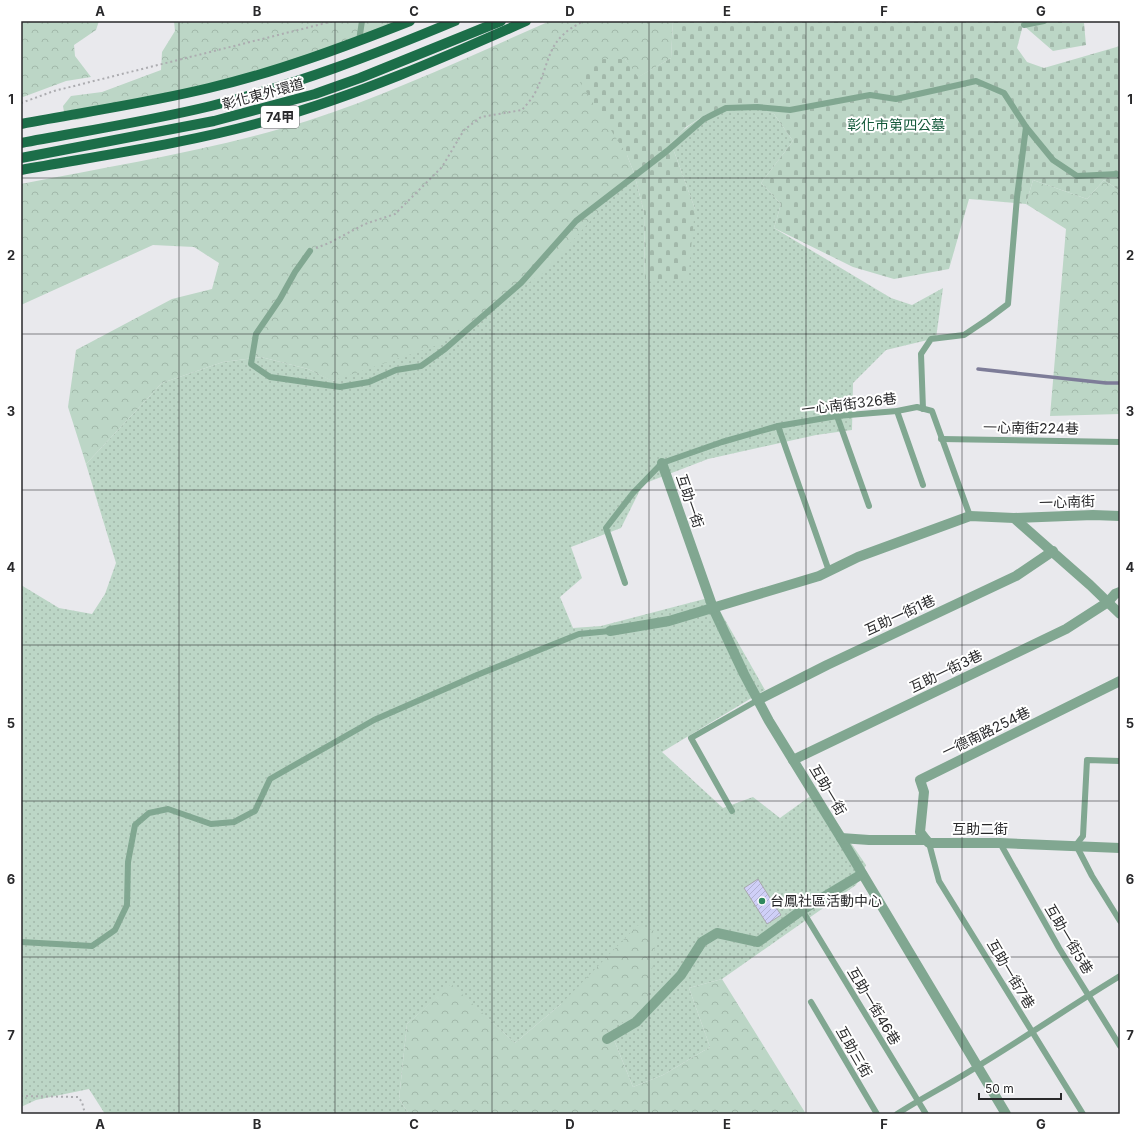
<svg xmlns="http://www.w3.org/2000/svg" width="1141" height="1135" font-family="Inter,'Noto Sans TC',sans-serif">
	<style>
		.grass { fill: url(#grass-dots) }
		.forest { fill: url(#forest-crowns) }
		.cemetery { fill: url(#cemetery-stones) }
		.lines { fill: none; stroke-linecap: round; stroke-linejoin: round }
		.stream { stroke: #7d7c98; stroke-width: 3.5 }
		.building { fill: url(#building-hatch); stroke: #a8a8ac }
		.path { stroke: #acacb0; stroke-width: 2; stroke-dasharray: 2 3; stroke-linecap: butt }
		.service { stroke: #81a791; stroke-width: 6 }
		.minor { stroke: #81a791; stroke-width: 10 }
		.primary { stroke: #1c6e49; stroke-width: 10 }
		.grid { fill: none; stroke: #29292b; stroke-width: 1; stroke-opacity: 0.55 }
		.poi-dot { fill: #2f885e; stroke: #fff; stroke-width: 1.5 }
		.labels { text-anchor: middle; stroke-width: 4; stroke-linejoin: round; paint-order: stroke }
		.shield { fill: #fff; stroke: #69696b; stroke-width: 1 }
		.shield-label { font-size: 13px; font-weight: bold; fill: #29292b }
		.street-label { font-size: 14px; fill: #29292b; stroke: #fff }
		.park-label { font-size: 14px; fill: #125839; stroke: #fff }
		.poi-label { font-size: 14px; fill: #29292b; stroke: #fff; text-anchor: start }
		.neatline { fill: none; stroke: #29292b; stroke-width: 1.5 }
		.grid-label { font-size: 13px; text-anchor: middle; font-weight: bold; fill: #29292b }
	</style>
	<defs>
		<pattern id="grass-dots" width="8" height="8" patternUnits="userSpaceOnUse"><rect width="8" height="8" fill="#bcd6c6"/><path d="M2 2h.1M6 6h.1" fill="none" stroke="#a2b8aa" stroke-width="1.8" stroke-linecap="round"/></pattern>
		<pattern id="forest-crowns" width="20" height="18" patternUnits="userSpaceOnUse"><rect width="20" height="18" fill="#bcd6c6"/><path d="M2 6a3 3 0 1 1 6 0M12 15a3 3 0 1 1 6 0" fill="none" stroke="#a2b8aa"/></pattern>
		<pattern id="cemetery-stones" width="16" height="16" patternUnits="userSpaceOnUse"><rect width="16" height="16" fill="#bcd6c6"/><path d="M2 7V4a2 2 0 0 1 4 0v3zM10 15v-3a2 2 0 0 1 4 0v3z" fill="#a2b8aa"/></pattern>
		<pattern id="building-hatch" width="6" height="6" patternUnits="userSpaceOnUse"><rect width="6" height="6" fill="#cfcff7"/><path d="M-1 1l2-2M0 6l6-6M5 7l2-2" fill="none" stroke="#b2b2d4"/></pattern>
	</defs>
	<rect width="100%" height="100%" fill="#e9e9ed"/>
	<!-- grass -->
	<path class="grass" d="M727 108 763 110 774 114 793 141 761 183 781 204 774 228 891 298 912 305 943 288 936 338 886 350 853 383 852 430 816 435 708 459 643 484 621 528 571 547 582 578 560 597 573 628 601 626 712 597 765 690 662 752 723 808 753 797 780 818 816 792 866 865 856 885 722 979 689 988 710 1047 663 1075 633 1087 610 1030 561 1004 515 1043 451 985 407 1024 399 1099 409 1114H105L89 1089 36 1100 21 1107V585L59 608 92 614 105 594 116 563 86 464 162 383 223 362 261 357 308 369 333 381 634 173 644 212 645 282 695 209 671 143C687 124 704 114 727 108Z"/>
	<!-- forest -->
	<g class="forest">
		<path d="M21 21H99L96 30 74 45 75 56 91 77 66 81 23 97 21 96Z"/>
		<path d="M174 21H410L257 75 77 120 65 118 63 106 71 96 102 92 161 70 162 52 175 31Z"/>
		<path d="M550 21H673L671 58 637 78 625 59 627 155 634 173 543 273 435 346 332 381 308 369 261 357 223 362 162 383 86 464 68 407 76 350 172 299 212 289 219 263 194 247 153 245 21 305V184C117 165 214 150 307 121 390 94 470 56 550 21Z"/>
		<path d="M1033 180 1087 199 1104 180 1120 191V414L1050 416 1066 229 1026 204Z"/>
		<path d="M638 925 657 932 647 1007 610 1030 633 1087 663 1075 710 1047 689 988 722 979 806 1114H409L399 1099 407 1024 451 984 515 1043 561 1004Z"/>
	</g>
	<!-- cemetery -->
	<path class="cemetery" d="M673 21H1062V23H1084L1086 45 1053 51 1023 25 1017 48 1027 62 1044 68 1120 46V191L1104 180 1087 199 1033 180 1026 204 969 199 949 269 894 279 853 267 774 228 781 204 761 183 793 141 774 114 751 108 716 111 705 115 686 127 671 143 695 209 688 279 645 282 644 212 634 173 627 155 576 76 602 59H625L638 77 671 58Z"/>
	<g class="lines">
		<!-- stream -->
		<path class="stream" d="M978 369 1106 383H1120"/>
	</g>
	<!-- building -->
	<path class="building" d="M758 879 781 915 767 924 744 888Z"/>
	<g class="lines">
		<!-- path -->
		<g class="path">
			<path d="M21 103 54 91 334 21"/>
			<path d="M316 248 329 243 365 224 395 214 442 167 464 130 481 117 522 110C526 105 532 99 535 93 552 59 545 40 584 21"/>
			<path d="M21 1096 78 1097 82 1102 85 1114"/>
		</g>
		<!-- service -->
		<g class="service">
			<path d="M1024 25 1044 21"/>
			<path d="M359 41 362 21"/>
			<path d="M310 251 295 272 280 299 256 334 251 364 270 377 340 387 369 382 396 370 421 366 445 349 521 283 576 221 667 151 704 119 726 108 757 107 790 110 870 95 896 99 976 81 1004 93 1026 127 1053 160 1077 176 1117 174 1120 176"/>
			<path d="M923 409 921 354 931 339 964 335 988 319 1008 304 1017 197 1026 127"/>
			<path d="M897 411 923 485"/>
			<path d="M837 416 869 506"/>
			<path d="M778 426 829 571"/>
			<path d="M941 439 1120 442"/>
			<path d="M625 583 606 528 633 493 662 463 722 442 778 426 837 416 897 411 917 407 932 411 970 516"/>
			<path d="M1120 761 1087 760 1083 836 1076 845 1092 876 1120 921"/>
			<path d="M732 811 691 738 758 700"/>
			<path d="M929 843 939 881 1083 1114"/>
			<path d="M1000 843 1059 948 1120 1046"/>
			<path d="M802 910 926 1114"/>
			<path d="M21 942 92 946 115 930 127 905 128 862 135 825 149 813 168 809 211 824 234 822 255 811 270 779 374 720 477 675 579 634 610 631"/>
			<path d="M811 1002 877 1114"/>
			<path d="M897 1114C923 1097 952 1083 978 1066 1026 1037 1072 1005 1120 976"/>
		</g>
		<!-- minor -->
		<g class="minor">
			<path d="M662 463 713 608 744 674 769 721 841 838 1006 1114"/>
			<path d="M1014 518 1093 515 1120 516"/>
			<path d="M610 631 669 621 819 576 858 557 970 516 1014 518 1090 585 1120 614"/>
			<path d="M758 700 827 665 1016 576 1053 551"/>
			<path d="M793 760 1066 629 1108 602 1115 594 1120 592"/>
			<path d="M841 838 869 840H926L929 843H1000L1120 848"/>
			<path d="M926 840 920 832 924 792 920 780 1120 681"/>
			<path d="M607 1039 636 1022 681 975 702 942 717 933 758 942 802 910 862 874"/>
		</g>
		<!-- primary -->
		<g class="primary">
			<path d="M21 124C84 112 147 103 209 88 277 72 344 47 410 21"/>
			<path d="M21 143C85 131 149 121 211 106 295 85 376 54 455 21"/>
			<path d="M21 158 214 121 315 94 360 78 501 21"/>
			<path d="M21 170C104 155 189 143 270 120 358 95 443 58 526 21"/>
		</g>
	</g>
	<!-- grid -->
	<path class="grid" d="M179 21V1114M335 21V1114M492 21V1114M649 21V1114M806 21V1114M962 21V1114M21 178H1120M21 334H1120M21 490H1120M21 645H1120M21 801H1120M21 957H1120"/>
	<!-- markers -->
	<circle class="poi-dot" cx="762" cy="901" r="4"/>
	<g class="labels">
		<!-- shield labels -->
		<rect class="shield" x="261" y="106" width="38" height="22" rx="3"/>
		<g class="shield-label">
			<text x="280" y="122">74甲</text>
		</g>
		<!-- street labels -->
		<g class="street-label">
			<text transform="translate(263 94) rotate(-15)" y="5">彰化東外環道</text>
			<text transform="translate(849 404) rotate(-7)" y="5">一心南街326巷</text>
			<text transform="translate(1031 428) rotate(1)" y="5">一心南街224巷</text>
			<text transform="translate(690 501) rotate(71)" y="5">互助一街</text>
			<text transform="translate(1067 502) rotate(-2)" y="5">一心南街</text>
			<text transform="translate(900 615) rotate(-25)" y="5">互助一街1巷</text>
			<text transform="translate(946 671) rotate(-26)" y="5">互助一街3巷</text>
			<text transform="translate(986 732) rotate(-26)" y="5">一德南路254巷</text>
			<text transform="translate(828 790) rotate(59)" y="5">互助一街</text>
			<text x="980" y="834">互助二街</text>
			<text transform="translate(1069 939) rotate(59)" y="5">互助一街5巷</text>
			<text transform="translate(1011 974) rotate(59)" y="5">互助一街7巷</text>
			<text transform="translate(874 1006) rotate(59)" y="5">互助一街46巷</text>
			<text transform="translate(854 1052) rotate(60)" y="5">互助三街</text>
		</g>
		<!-- park labels -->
		<g class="park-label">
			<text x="896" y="130">彰化市第四公墓</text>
		</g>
		<!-- poi labels -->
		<g class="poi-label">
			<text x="770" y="906">台鳳社區活動中心</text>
		</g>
	</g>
	<!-- border -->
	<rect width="1141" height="1135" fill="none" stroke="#ffffff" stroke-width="44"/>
	<!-- scale -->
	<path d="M979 1093v6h82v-6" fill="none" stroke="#29292b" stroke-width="2"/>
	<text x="985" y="1093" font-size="12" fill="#29292b" stroke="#ffffff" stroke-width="3" paint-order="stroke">50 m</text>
	<rect x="22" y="22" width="1097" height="1091" class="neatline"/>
	<g class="grid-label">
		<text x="100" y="16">A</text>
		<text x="257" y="16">B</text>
		<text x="414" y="16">C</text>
		<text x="570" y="16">D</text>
		<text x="727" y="16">E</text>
		<text x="884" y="16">F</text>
		<text x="1041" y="16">G</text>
		<text x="11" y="104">1</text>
		<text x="1130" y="104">1</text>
		<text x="11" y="260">2</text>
		<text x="1130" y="260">2</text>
		<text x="11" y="416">3</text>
		<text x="1130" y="416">3</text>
		<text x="11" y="572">4</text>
		<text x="1130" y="572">4</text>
		<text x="11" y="728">5</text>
		<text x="1130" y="728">5</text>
		<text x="11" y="884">6</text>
		<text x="1130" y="884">6</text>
		<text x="11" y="1040">7</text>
		<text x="1130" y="1040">7</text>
		<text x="100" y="1129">A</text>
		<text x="257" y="1129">B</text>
		<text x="414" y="1129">C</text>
		<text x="570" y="1129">D</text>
		<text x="727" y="1129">E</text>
		<text x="884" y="1129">F</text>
		<text x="1041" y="1129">G</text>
	</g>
</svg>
